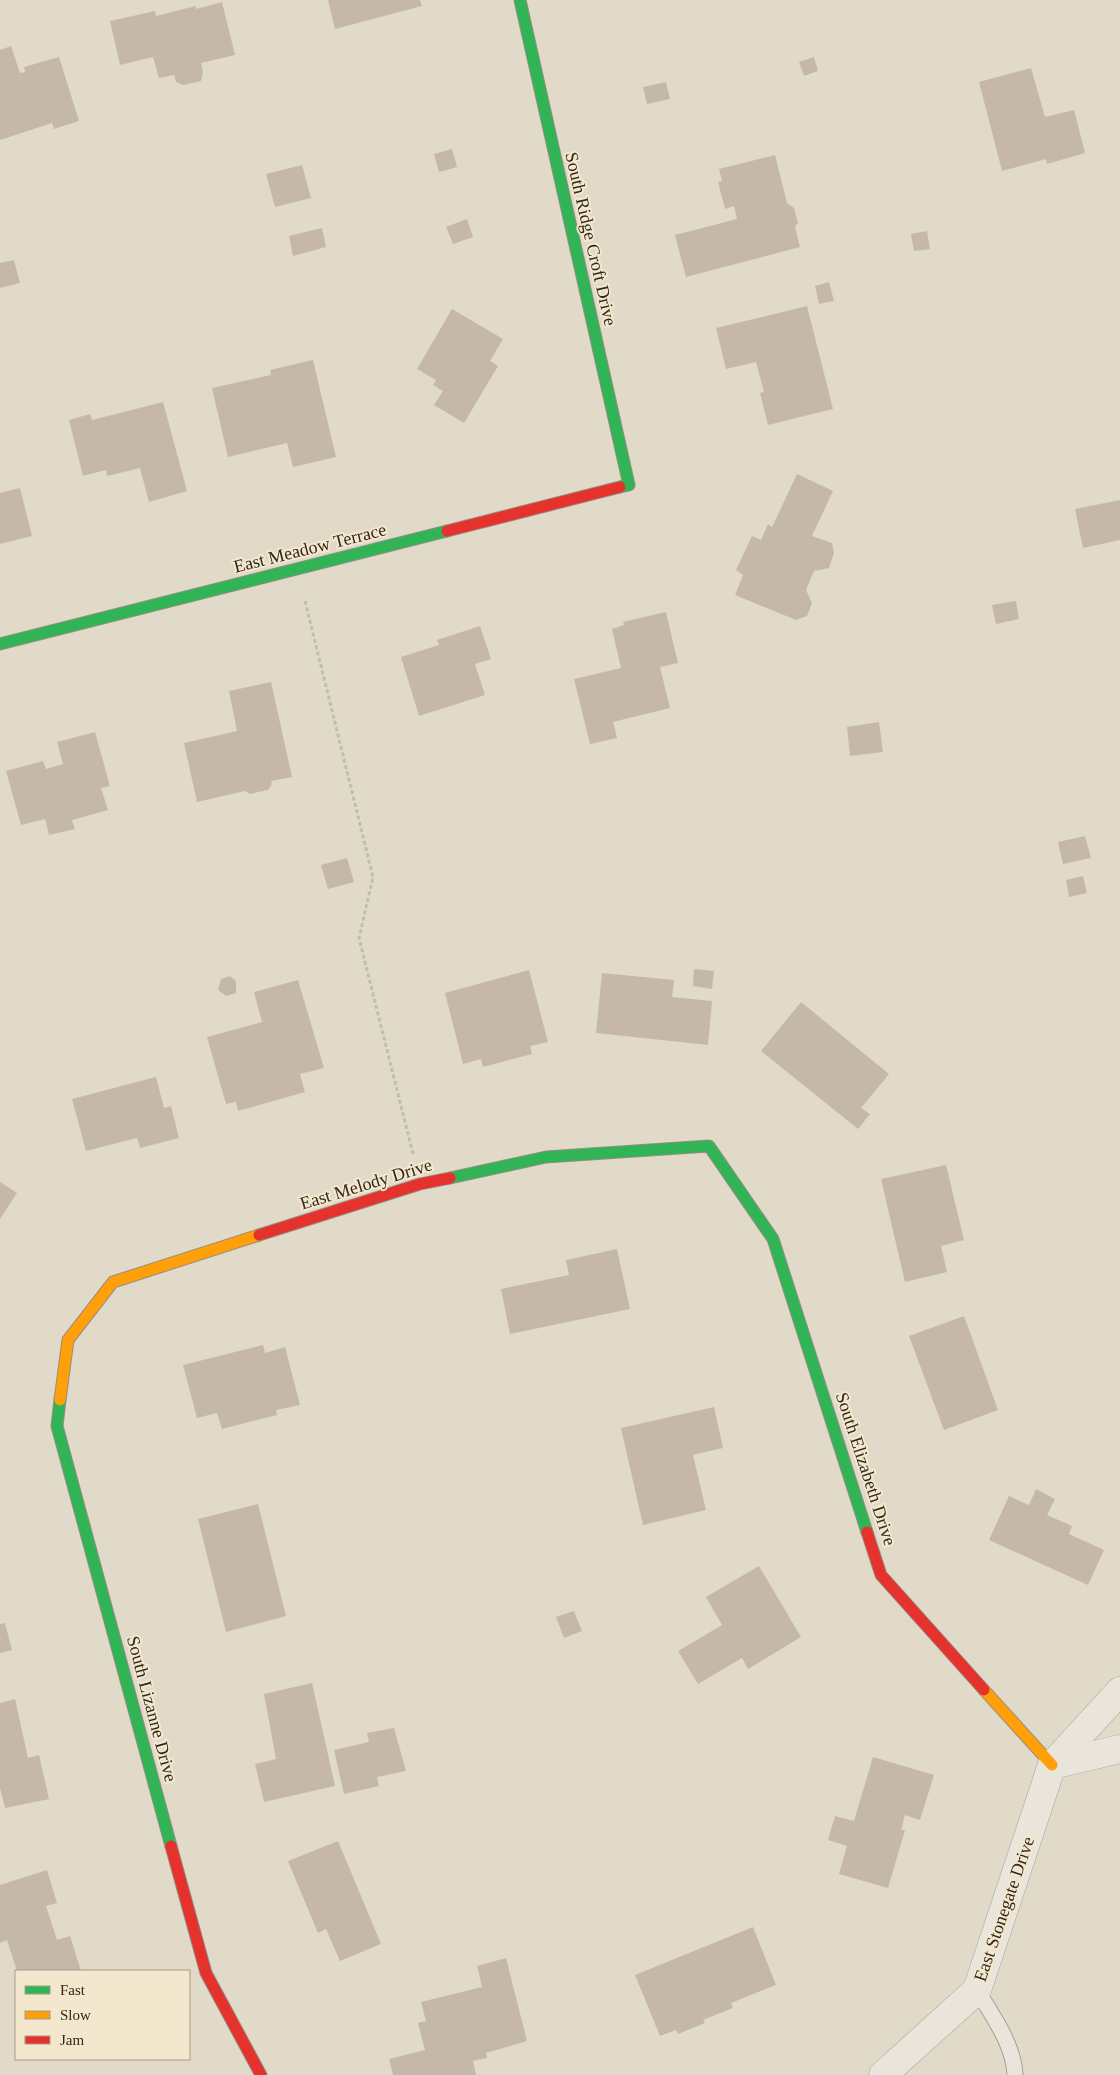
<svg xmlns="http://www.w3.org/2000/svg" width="1120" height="2075" font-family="'Times New Roman',serif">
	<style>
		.building { fill: #c5b8aa }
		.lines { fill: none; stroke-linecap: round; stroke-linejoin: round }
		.lane-casing { stroke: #a69f93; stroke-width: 17 }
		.street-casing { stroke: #a69f93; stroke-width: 29 }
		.fast-casing { stroke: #958e83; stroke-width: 13 }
		.slow-casing { stroke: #958e83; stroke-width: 13 }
		.jam-casing { stroke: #958e83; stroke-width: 13 }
		.path { stroke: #c2bcb3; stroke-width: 3; stroke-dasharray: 4 2.5; stroke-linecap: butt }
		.lane { stroke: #eae5db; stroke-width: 15 }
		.street { stroke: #eae5db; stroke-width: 28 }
		.fast { stroke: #30b455; stroke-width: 11 }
		.slow { stroke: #ff9f0a; stroke-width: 11 }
		.jam { stroke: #e5322d; stroke-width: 11 }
		.labels { text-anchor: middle; stroke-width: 4; stroke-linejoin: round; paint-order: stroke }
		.street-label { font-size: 18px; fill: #33271c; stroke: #f3e8ce }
	</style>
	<rect width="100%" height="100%" fill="#e1dac9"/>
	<!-- building -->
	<g class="building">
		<path d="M328 0H420L422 6 335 29Z"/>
		<path d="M222 2 235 55 201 63 203 72 201 81 183 85 176 82 174 75 159 78 153 57 120 65 110 21 155 11 156 16 196 6V9Z"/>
		<path d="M11 46 20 73 25 72 24 67 59 57 79 121 54 129 52 123 0 140V50Z"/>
		<path d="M814 57 818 71 804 76 799 62Z"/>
		<path d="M1031 68 1045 117 1074 110 1085 153 1047 164 1046 159 1002 171 979 82Z"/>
		<path d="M666 82 670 99 647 104 643 87Z"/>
		<path d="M452 149 457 167 439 172 434 154Z"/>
		<path d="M775 155 787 203 794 208 798 223 795 227 800 247 686 277 675 235 737 219 734 206 725 209 718 182 722 181 719 169Z"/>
		<path d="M302 165 311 198 275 207 266 174Z"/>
		<path d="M467 219 473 237 453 244 446 227Z"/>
		<path d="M322 228 326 247 293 256 289 236Z"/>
		<path d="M927 231 930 249 914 251 911 234Z"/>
		<path d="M14 260 20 283 0 288V263Z"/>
		<path d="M829 282 834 301 819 304 815 286Z"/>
		<path d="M807 306 833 409 768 425 760 393 764 392 756 362 726 369 716 328Z"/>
		<path d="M452 309 503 339 490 361 498 366 464 423 434 405 443 391 433 385 436 380 417 369Z"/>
		<path d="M313 360 336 457 293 467 287 443 228 457 212 388 271 375 270 370Z"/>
		<path d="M163 402 187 491 149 502 140 468 107 476 106 470 83 476 69 420 90 414 92 420Z"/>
		<path d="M797 474 833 491 812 536 832 543 834 553 829 568 814 571 806 590 812 603 807 616 796 620 735 595 743 575 736 570 752 536 761 540 768 524 772 527Z"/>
		<path d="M20 488 32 536 0 544V493Z"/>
		<path d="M1120 500V540L1083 548 1075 509Z"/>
		<path d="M1016 601 1019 619 996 624 992 605Z"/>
		<path d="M666 612 678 663 660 667 670 708 613 722 617 738 590 744 574 679 621 668 612 629 624 625 623 622Z"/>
		<path d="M480 626 491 659 475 664 485 695 419 716 401 657 439 645 437 640Z"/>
		<path d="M271 682 292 777 271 781 272 784 268 790 250 794 245 791 197 802 184 743 237 731 229 691Z"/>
		<path d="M879 722 883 752 850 756 847 727Z"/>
		<path d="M95 732 110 786 101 788 108 810 72 820 75 829 49 835 45 819 21 825 6 771 43 761 46 769 63 764 57 742Z"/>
		<path d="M1085 836 1091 858 1063 864 1058 842Z"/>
		<path d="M347 858 354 882 328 889 321 865Z"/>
		<path d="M1083 876 1087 893 1069 897 1066 880Z"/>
		<path d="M694 969 714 971 712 989 693 986Z"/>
		<path d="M529 970 548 1042 530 1046 532 1054 483 1067 481 1059 463 1064 445 993Z"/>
		<path d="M602 973 674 980 672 997 712 1001 708 1045 596 1033Z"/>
		<path d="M230 976 236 981V993L226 996 218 990 221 979Z"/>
		<path d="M298 980 324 1068 300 1074 305 1092 238 1111 236 1102 226 1104 207 1037 262 1022 254 992Z"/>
		<path d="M801 1002 889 1074 861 1108 870 1114 858 1129 761 1051Z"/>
		<path d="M156 1077 164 1108 171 1106 179 1138 140 1148 137 1138 86 1151 72 1099Z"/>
		<path d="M946 1165 964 1240 941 1246 947 1272 905 1282 881 1179Z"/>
		<path d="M0 1182 17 1193 0 1219Z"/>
		<path d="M617 1249 630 1309 510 1334 501 1289 569 1275 566 1260Z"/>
		<path d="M964 1316 998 1410 944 1430 909 1336Z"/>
		<path d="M263 1345 265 1353 285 1347 300 1405 276 1410 277 1415 222 1429 217 1413 197 1418 183 1365Z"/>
		<path d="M714 1407 723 1448 693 1455 706 1510 643 1525 621 1428Z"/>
		<path d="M1036 1489 1055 1499 1047 1515 1072 1526 1069 1534 1104 1550 1088 1585 989 1540 1009 1496 1029 1505Z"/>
		<path d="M258 1504 286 1616 226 1632 198 1519Z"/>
		<path d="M759 1566 801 1637 748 1669 742 1658 698 1684 678 1651 722 1625 706 1597Z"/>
		<path d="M574 1611 582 1631 564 1638 556 1617Z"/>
		<path d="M5 1623 12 1650 0 1653V1624Z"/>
		<path d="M312 1683 335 1786 264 1802 255 1764 276 1759 264 1694Z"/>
		<path d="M15 1699 28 1758 39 1755 49 1799 5 1808 0 1788V1703Z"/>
		<path d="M394 1728 406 1771 377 1777 379 1786 344 1794 334 1750 369 1742 367 1733Z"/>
		<path d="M873 1757 934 1775 920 1820 905 1815 901 1830H905L888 1888 839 1874 847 1846 828 1840 835 1816 854 1821Z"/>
		<path d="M338 1841 381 1944 340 1961 326 1929 318 1933 288 1861Z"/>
		<path d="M47 1870 57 1903 46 1906 57 1940 70 1936 81 1971H17L7 1940 0 1943V1885Z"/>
		<path d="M753 1927 776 1985 731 2003 733 2008 703 2020 705 2023 678 2034 676 2030 660 2036 635 1975Z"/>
		<path d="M506 1958 527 2041 486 2053 487 2058 473 2061 476 2075H393L389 2059 425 2050 418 2023 426 2021 421 2002 482 1987 477 1966Z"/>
	</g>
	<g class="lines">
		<!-- lane casing -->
		<g class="lane-casing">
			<path id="lane" d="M977 1990C992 2015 1014 2045 1015 2075"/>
		</g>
		<!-- street casing -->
		<g class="street-casing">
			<g id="street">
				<path d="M1052 1765 1120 1749"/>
				<path d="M883 2075 977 1990 1052 1765 1120 1691"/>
			</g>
		</g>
		<!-- fast casing -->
		<g class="fast-casing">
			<g id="fast">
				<path d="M520 0 629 485 620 487"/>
				<path d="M0 644 447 531"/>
				<path d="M450 1178 546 1157 709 1146 773 1239 867 1532"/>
				<path d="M60 1400 57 1426 171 1846"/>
			</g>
		</g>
		<!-- slow casing -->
		<g class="slow-casing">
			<g id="slow">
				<path d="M60 1400 68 1340 113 1282 259 1235"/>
				<path d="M984 1690 1052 1765"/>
			</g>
		</g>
		<!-- jam casing -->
		<g class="jam-casing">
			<g id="jam">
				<path d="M447 531 620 487"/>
				<path d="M259 1235 420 1184 450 1178"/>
				<path d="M867 1532 881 1575 984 1690"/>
				<path d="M171 1846 206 1973 261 2075"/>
			</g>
		</g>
		<!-- path -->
		<path class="path" d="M305 601 373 877 359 938 413 1154"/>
		<!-- lane -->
		<use href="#lane" class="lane"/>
		<!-- street -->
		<use href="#street" class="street"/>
		<!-- fast -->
		<use href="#fast" class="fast"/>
		<!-- slow -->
		<use href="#slow" class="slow"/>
		<!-- jam -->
		<use href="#jam" class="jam"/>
	</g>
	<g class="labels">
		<!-- street labels -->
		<g class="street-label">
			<text transform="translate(591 239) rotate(77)" y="6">South Ridge Croft Drive</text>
			<text transform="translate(310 548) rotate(-14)" y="6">East Meadow Terrace</text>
			<text transform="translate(366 1184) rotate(-17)" y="6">East Melody Drive</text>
			<text transform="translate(866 1469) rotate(72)" y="6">South Elizabeth Drive</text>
			<text transform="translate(152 1709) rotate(75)" y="6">South Lizanne Drive</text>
			<text transform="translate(1004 1909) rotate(-71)" y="6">East Stonegate Drive</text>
		</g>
	</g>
	<!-- legend -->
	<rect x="15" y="1970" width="175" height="90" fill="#f3e8ce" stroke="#a69b87"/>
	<rect x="25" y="1986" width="25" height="8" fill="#30b455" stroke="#a69b87"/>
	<text x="60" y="1995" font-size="15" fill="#33271c">Fast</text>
	<rect x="25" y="2011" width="25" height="8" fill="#ff9f0a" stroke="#a69b87"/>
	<text x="60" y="2020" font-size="15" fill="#33271c">Slow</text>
	<rect x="25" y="2036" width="25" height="8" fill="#e5322d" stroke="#a69b87"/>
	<text x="60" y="2045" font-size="15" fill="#33271c">Jam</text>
</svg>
